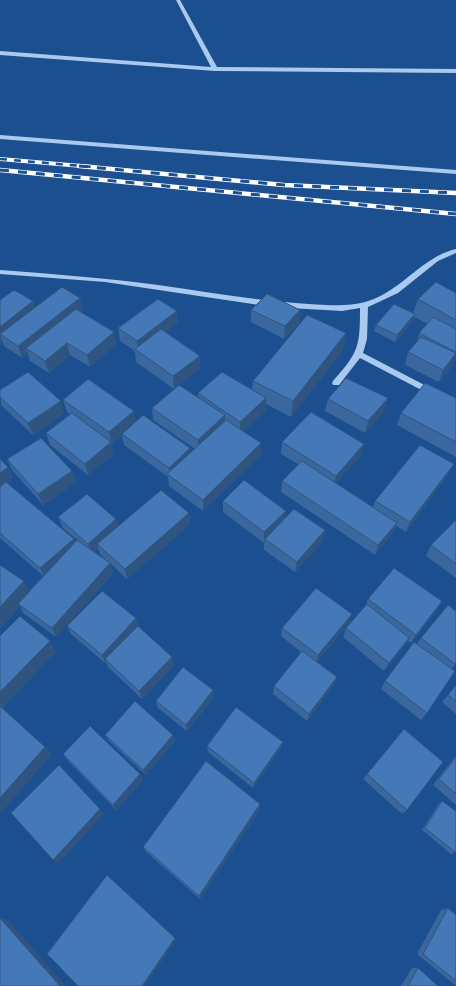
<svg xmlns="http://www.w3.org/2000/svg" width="456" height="986" font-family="Roboto,sans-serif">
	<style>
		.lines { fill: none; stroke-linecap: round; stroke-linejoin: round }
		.minor { fill: #a9c9ee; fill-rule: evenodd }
		.rail-far1-casing { stroke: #fff; stroke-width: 4 }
		.rail-casing { stroke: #fff; stroke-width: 4.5 }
		.rail-far1 { stroke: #1b4f8f; stroke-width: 2.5; stroke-dasharray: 7; stroke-linecap: butt }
		.rail { stroke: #1b4f8f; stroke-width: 3; stroke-dasharray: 9; stroke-linecap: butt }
		.wall { fill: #3a679d; fill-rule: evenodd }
		.shaded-wall { fill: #305480 }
		.building { fill: #4478b7; stroke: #305480 }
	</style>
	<rect width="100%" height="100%" fill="#1b4f8f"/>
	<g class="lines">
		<!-- minor -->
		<g class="minor">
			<path d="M176 0H180L217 67 456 69V73L215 71 0 55V51L211 67Z"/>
			<path d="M0 135 456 170V174L0 139Z"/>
			<path d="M456 249V253L438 261 398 293 368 307 367 339 363 353 434 390 435 392 431 395 360 358 339 385H333L332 383 333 381C359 352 360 346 360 308L342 311 272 307 105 282 0 274V270C53 274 106 278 158 285 208 292 258 301 309 304 328 305 347 307 365 302 400 293 421 257 456 249Z"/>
		</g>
		<!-- rail-far1 casing -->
		<g class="rail-far1-casing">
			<path id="rail-far1" d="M0 159 93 167"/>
		</g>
		<!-- rail casing -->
		<g class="rail-casing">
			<g id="rail">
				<path d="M79 166 284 185 456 193"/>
				<path d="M0 170 456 214"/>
			</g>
		</g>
		<!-- rail-far1 -->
		<use href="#rail-far1" class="rail-far1"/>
		<!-- rail -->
		<use href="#rail" class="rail"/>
	</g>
	<!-- wall -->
	<g class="wall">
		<path d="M456 293V358L453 362 452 366 439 382 405 365 408 352 417 342 419 333 427 324 415 317 413 321 395 342 374 331 376 325 413 313 418 299Z"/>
		<path d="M80 298 83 311 81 312 114 332 116 344 90 367 70 355 49 373 30 361 28 354 22 358 4 346 3 342 0 344V300L33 301 35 307Z"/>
		<path d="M251 310H300L299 323 284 339 251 322Z"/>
		<path d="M178 323 166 332 200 368 179 385 198 398V393L252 390 253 381 343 350 291 417 266 404V411L243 431 261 443V455L203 511 169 486 168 477 124 445 122 435 112 444 111 443 114 454 88 475 50 445 46 433 70 414 67 412 63 400 136 421 190 448 191 453 195 449 153 420 152 408 174 389 136 362 135 351 120 341 118 328Z"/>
		<path d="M0 390 64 413 33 435 1 405Z"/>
		<path d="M388 398 384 411 365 433 325 411 328 399Z"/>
		<path d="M456 398V457L397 425 401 413Z"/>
		<path d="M282 442 361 456 336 483 373 507 375 501 448 475 406 532 396 526 393 533 375 555 281 492 282 481 298 464 281 454Z"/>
		<path d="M0 459 8 467 13 478 7 483 75 542 77 540 63 528 58 517 116 519 118 526 189 513 190 524 127 579 110 563 113 573 56 637 23 613 20 606 0 629V565L29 591 43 576 0 538ZM98 548 100 554 108 562 94 552Z"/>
		<path d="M7 459 72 471 76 482 43 505 12 470Z"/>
		<path d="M223 501 285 518 325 530 323 541 295 572 264 550V542V543L223 512Z"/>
		<path d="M456 520V578L426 556 431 545Z"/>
		<path d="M368 599 442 601 436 611 411 643 408 641 405 646 384 671 343 637 346 628 366 605Z"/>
		<path d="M136 618 138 626 172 657 174 665 142 699 108 667 106 662 105 663 71 634 67 626Z"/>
		<path d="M349 623 317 662 337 677 334 685 307 721 273 694 274 686 301 652 281 636 282 628Z"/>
		<path d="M421 638 456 663 452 669 427 713 421 720 381 689 385 681 417 644Z"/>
		<path d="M456 685V714L442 702Z"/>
		<path d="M213 690 214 697 187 731 158 708 156 701Z"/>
		<path d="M105 735 175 741 146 775 109 741Z"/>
		<path d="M207 746 281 748 253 788 208 752Z"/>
		<path d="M63 754 140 774 143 780 116 810 67 760Z"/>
		<path d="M456 756V805L433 785 453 759Z"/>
		<path d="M367 774 407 810 402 814 363 779Z"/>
		<path d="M442 801 455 852 451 854 422 830 439 803Z"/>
		<path d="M260 804 259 811 200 899 146 852 143 847Z"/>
		<path d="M448 908 456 915V986L417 954 441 910Z"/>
		<path d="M412 968H418L438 986H401Z"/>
	</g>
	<!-- shaded-wall -->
	<g class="shaded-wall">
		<path d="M80 298 83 311 31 352 26 348 28 354 22 358 18 346Z"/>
		<path d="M33 301 37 314 0 334V327Z"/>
		<path d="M300 310 299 323 284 339 285 326Z"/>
		<path d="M177 311 178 323 140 353 139 352 137 341Z"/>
		<path d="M415 314 413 321 395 342 397 335Z"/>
		<path d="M114 332 116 344 90 367 87 355Z"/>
		<path d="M346 333 343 350 291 417 293 401Z"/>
		<path d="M0 334 3 342 0 344Z"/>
		<path d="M67 343 70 355 49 373 45 361Z"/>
		<path d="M456 351V358L453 362 452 366 439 382 443 370 454 356Z"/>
		<path d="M200 356V368L174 389 173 376Z"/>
		<path d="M266 398V411L240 434V422Z"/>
		<path d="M388 398 384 411 365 433 368 421Z"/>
		<path d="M61 401 64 413 33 435 28 423Z"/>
		<path d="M134 411 136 423 122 434V435L112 444 109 432Z"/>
		<path d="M225 415V427L199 452 198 440Z"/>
		<path d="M111 442 114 454 88 475 85 464Z"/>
		<path d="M261 443V455L203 511V500Z"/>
		<path d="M364 444 361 456 333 487 336 476Z"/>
		<path d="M190 448 191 460 170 476 169 468Z"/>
		<path d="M454 464 448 475 406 532 410 522Z"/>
		<path d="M8 467 13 478 0 488V473Z"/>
		<path d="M72 471 76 482 43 505 38 494Z"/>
		<path d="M286 511 284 521 265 539 264 543V532Z"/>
		<path d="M189 513 190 524 127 579 125 569Z"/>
		<path d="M116 519 119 530 97 544 98 548 91 554 88 544Z"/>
		<path d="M397 523 393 533 375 555 378 545Z"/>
		<path d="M325 530 323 541 295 572 297 562Z"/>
		<path d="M74 539 78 549 45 578 40 568Z"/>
		<path d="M110 563 113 573 56 637 52 628Z"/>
		<path d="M24 581 31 594 18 604 20 606 0 629V607Z"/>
		<path d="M442 601 436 611 411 643 416 635Z"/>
		<path d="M352 614 349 623 316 664 318 655Z"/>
		<path d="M136 618 139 627 105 659 106 662 105 663 102 655Z"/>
		<path d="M409 638 405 646 384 671 389 663Z"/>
		<path d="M50 641 56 652 1 710 0 708V692Z"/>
		<path d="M172 657 174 665 142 699 139 691Z"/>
		<path d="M337 677 334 685 307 721 309 714Z"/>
		<path d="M213 690 214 697 187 731 186 725Z"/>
		<path d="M173 735 175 741 146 775 143 770Z"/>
		<path d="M283 742 281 748 253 788 254 783Z"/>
		<path d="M45 747 52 755 0 814V798Z"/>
		<path d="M140 774 143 780 116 810 113 805Z"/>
		<path d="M260 804 259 811 200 899 199 896Z"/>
		<path d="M100 809 104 814 58 864 53 860Z"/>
		<path d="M107 875 112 879 177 939 145 986H142Z"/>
		<path d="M0 918 7 919 66 986H60Z"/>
	</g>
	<!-- building -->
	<g class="building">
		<path d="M436 282 456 293V320L418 299Z"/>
		<path d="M62 287 80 298 18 346 0 334Z"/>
		<path d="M14 290 33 301 0 327V300Z"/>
		<path d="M267 294 300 310 285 326 251 310Z"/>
		<path d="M158 299 177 311 137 341 118 328Z"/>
		<path d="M394 304 415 314 397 335 376 325Z"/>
		<path d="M76 309 114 332 87 355 67 343 45 361 26 348Z"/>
		<path d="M307 315 346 333 293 401 253 381Z"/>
		<path d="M433 317 456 329V352L419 333Z"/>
		<path d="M161 329 200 356 173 376 135 349Z"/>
		<path d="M421 337 456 353 443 370 408 352Z"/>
		<path d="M28 372 61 401 28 423 0 397V390Z"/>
		<path d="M222 372 266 398 240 422 198 393Z"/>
		<path d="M346 378 388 398 368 421 328 399Z"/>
		<path d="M88 379 134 411 109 432 63 400Z"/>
		<path d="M425 383 456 398V442L401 413Z"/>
		<path d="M179 385 225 415 198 440 152 408Z"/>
		<path d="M311 412 364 444 336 476 282 442Z"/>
		<path d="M72 413 111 442 85 464 46 433Z"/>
		<path d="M143 415 190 448 169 468 122 434Z"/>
		<path d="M226 420 261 443 203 500 167 474Z"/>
		<path d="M41 438 72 471 38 494 7 459Z"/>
		<path d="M420 445 454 464 410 522 375 501Z"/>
		<path d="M0 459 8 467 0 473Z"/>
		<path d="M302 461 397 523 378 545 282 481Z"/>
		<path d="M244 480 286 511 264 532 223 501Z"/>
		<path d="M6 482 74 539 40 568 0 533V487Z"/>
		<path d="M161 490 189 513 125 569 97 544Z"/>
		<path d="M87 494 116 519 88 544 58 517Z"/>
		<path d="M294 509 325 530 297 562 265 539Z"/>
		<path d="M456 520V564L431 545Z"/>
		<path d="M77 540 110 563 52 628 18 604Z"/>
		<path d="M0 565 24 581 0 607Z"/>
		<path d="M394 568 442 601 416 635 368 599Z"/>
		<path d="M316 588 352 614 318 655 282 628Z"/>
		<path d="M102 591 136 618 102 655 67 626Z"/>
		<path d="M367 604 409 638 389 663 346 628Z"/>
		<path d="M448 605 456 611V663L455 664 421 638Z"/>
		<path d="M20 616 50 641 0 692V636Z"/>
		<path d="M138 626 172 657 139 691 105 659Z"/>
		<path d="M414 642 455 671 427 713 385 681Z"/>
		<path d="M302 651 337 677 309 714 274 686Z"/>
		<path d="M183 667 213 690 186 725 156 701Z"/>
		<path d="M456 685V701L448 695Z"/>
		<path d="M135 701 173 735 143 770 105 735Z"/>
		<path d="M0 706 45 747 0 798Z"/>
		<path d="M236 707 283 742 254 783 207 746Z"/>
		<path d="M90 726 140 774 113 805 63 754Z"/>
		<path d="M404 729 443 762 407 810 367 774Z"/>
		<path d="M456 757V794L439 779Z"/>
		<path d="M206 761 260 804 199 896 143 847Z"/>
		<path d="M59 765 100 809 53 860 11 813Z"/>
		<path d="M442 801 456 811V851L455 852 425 828Z"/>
		<path d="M107 875 175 938 142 986H78L47 954Z"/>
		<path d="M448 908 456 915V981L423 954Z"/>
		<path d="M0 918 60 986H0Z"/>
		<path d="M418 968 438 986H408Z"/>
	</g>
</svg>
